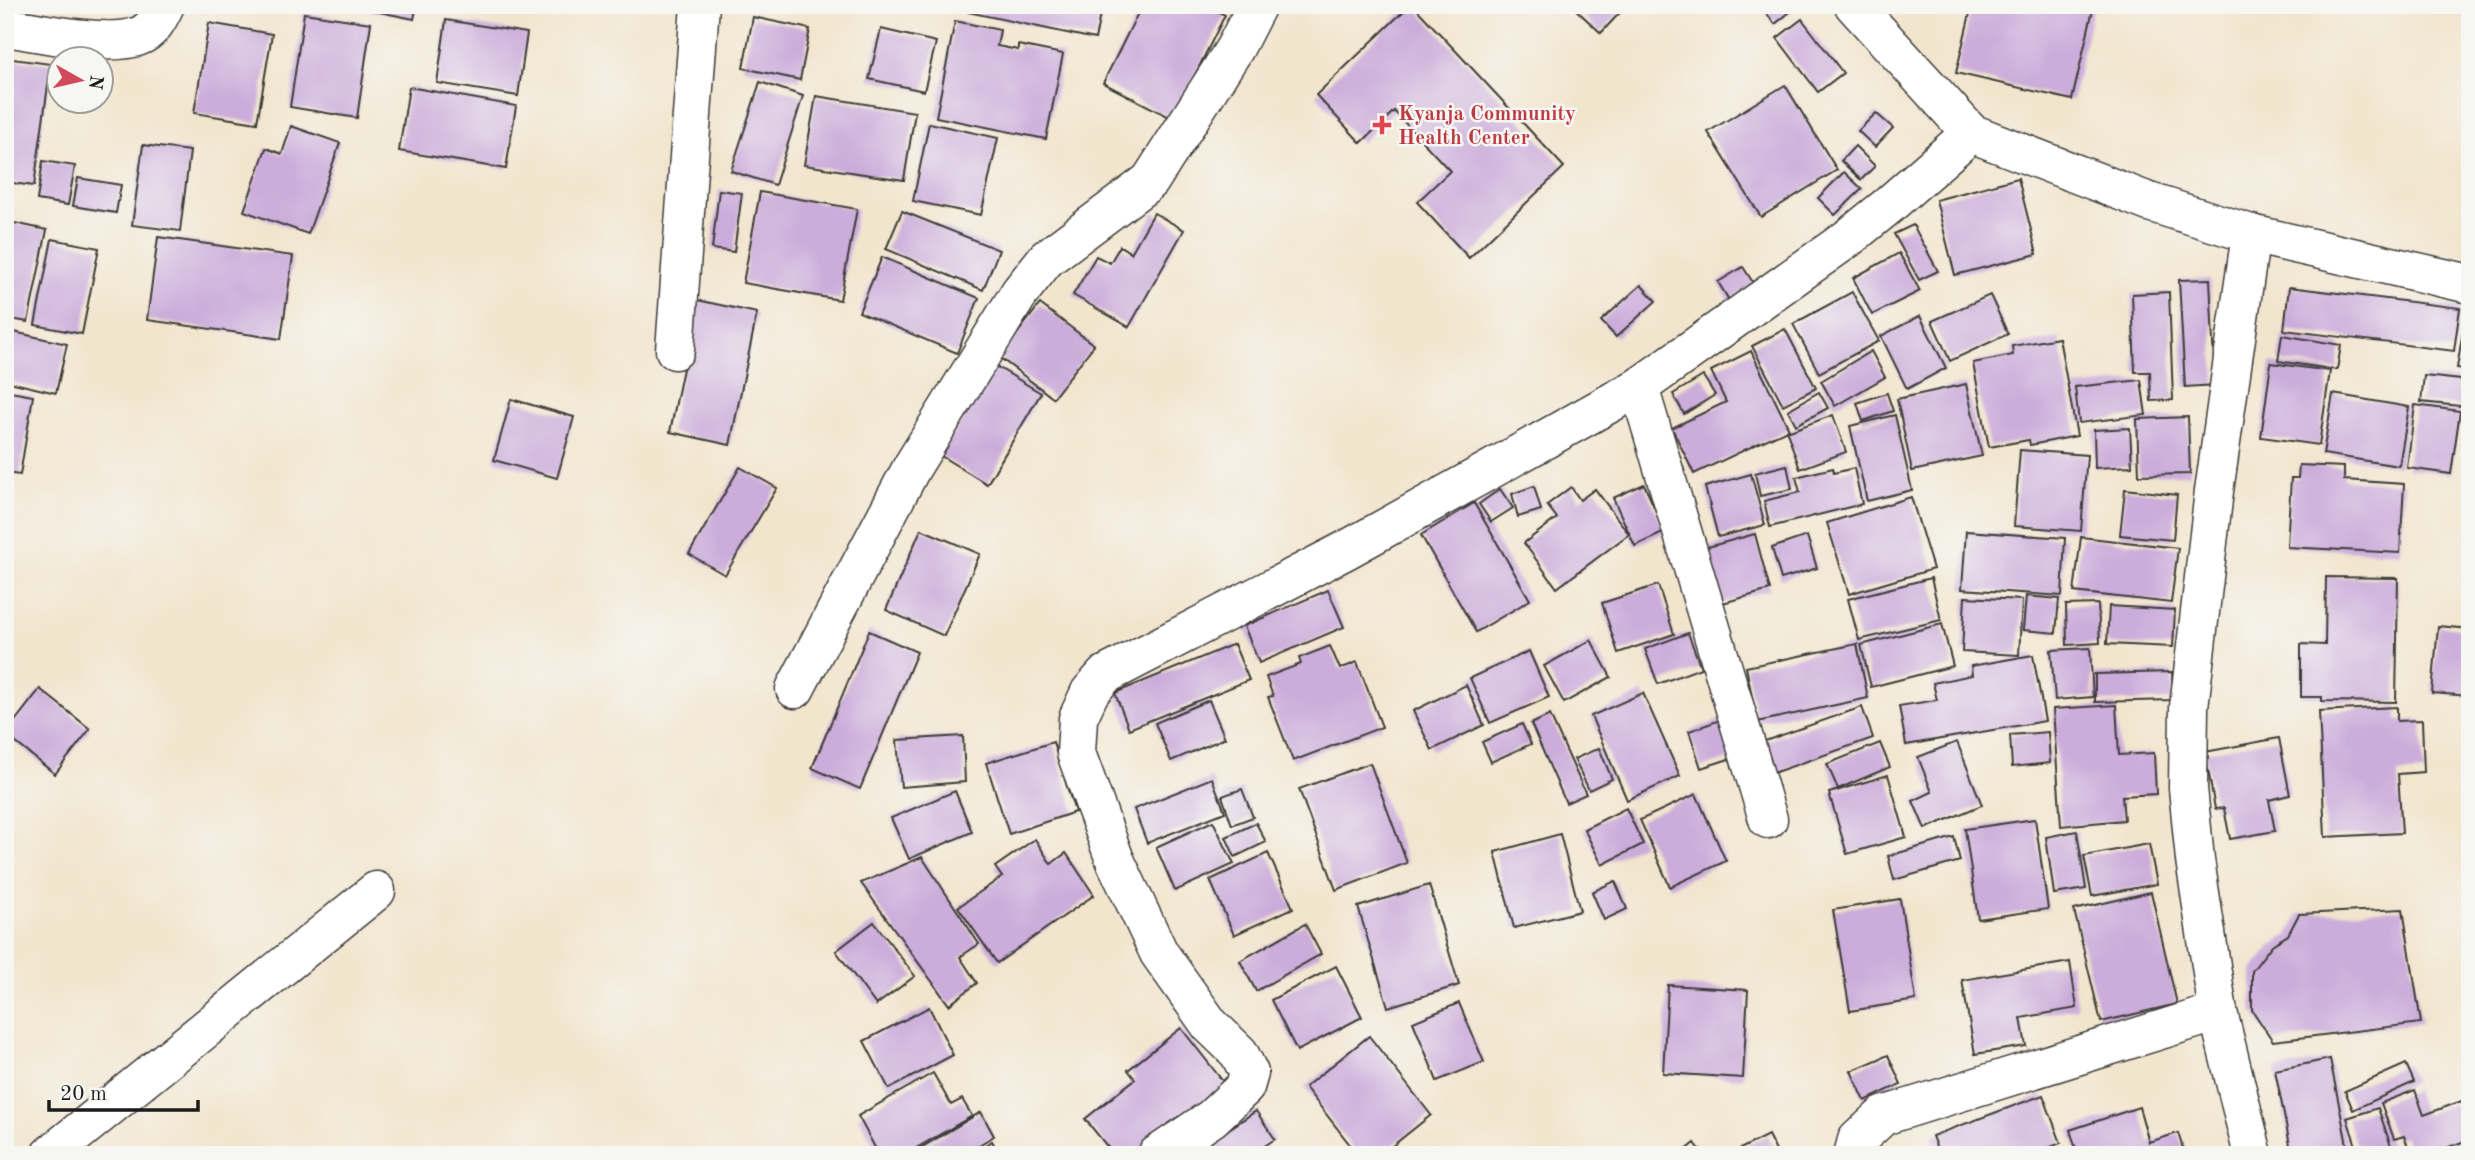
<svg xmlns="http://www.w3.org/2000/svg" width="2475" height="1160" font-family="'Old Standard TT',serif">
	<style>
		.building { fill: #cbacda }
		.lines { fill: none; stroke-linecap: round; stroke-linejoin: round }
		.street-casing { stroke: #3c3a37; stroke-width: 41 }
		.street { stroke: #fff; stroke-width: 38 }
		.health-dot { fill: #e0444e; stroke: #f6f6f2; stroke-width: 2.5 }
		.labels { text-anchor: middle; stroke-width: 5; stroke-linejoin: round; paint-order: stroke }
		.health-label { font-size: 21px; font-weight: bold; fill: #be3a42; stroke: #f6f6f2; text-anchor: start }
	</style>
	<rect width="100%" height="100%" fill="#f6f6f2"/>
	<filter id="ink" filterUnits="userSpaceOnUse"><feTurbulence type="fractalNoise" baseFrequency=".0143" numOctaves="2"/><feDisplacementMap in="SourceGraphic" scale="14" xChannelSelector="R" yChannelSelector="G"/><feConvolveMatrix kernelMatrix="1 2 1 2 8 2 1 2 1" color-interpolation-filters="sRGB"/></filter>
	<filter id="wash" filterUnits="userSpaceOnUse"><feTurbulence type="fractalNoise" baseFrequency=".00686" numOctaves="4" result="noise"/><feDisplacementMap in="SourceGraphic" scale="28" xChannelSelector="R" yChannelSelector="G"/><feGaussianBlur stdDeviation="1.57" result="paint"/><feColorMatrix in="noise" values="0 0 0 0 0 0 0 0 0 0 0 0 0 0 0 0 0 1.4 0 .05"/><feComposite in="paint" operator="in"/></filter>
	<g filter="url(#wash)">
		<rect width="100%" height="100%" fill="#f2e5ce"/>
		<g id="blocks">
			<!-- building -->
			<g class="building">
				<path d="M345 5H417L414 19Z"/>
				<path d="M969 5H1102L1095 39 968 12Z"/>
				<path d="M1142 5H1205L1225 15 1173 119 1103 83Z"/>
				<path d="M1410 5H1413L1564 167 1469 258 1417 202 1450 171 1394 111 1361 143 1316 95Z"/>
				<path d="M1571 5H1627L1601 33Z"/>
				<path d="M1760 5H1793L1795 8 1775 24Z"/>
				<path d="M1972 5H2094L2072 100 1956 73Z"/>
				<path d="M304 13 371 23 357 118 290 107Z"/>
				<path d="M753 17 810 29 800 80 743 68Z"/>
				<path d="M1802 19 1843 73 1818 92 1777 38Z"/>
				<path d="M446 20 527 33 518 96 437 83Z"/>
				<path d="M955 21 1000 30 997 46 1018 50V45L1063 54 1046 139 936 117Z"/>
				<path d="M209 23 272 34 257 123 194 113Z"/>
				<path d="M881 29 936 42 924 91 869 79Z"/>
				<path d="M5 58 51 64 34 186 5 182Z"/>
				<path d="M760 82 803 96 775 185 731 171Z"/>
				<path d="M1785 85 1837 170 1761 217 1708 132Z"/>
				<path d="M409 87 516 106 506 169 399 151Z"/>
				<path d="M816 96 915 112 904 180 804 165Z"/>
				<path d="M1876 113 1893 128 1875 147 1858 131Z"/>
				<path d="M929 123 998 138 981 215 913 201Z"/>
				<path d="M291 126 340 143 308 234 244 211 266 148 282 154Z"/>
				<path d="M143 145 190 151 180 231 132 225Z"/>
				<path d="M1855 146 1875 166 1861 180 1841 161Z"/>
				<path d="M43 161 75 166 68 205 37 200Z"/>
				<path d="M1844 172 1862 189 1835 215 1818 198Z"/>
				<path d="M78 178 121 185 116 213 73 206Z"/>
				<path d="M2018 178 2037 254 1955 275 1936 200Z"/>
				<path d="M719 190 742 193 734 252 712 249Z"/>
				<path d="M760 192 857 209 840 300 743 283Z"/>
				<path d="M902 211 999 250 983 290 886 249Z"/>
				<path d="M1154 213 1184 230 1129 327 1073 295 1096 256 1110 263 1120 246 1131 253Z"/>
				<path d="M5 221 47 230 28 322 5 318Z"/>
				<path d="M1913 225 1938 271 1919 280 1894 234Z"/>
				<path d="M158 237 293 256 281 339 147 320Z"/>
				<path d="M52 239 99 248 82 334 35 325Z"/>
				<path d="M1899 253 1920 291 1872 315 1853 278Z"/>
				<path d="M882 257 979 298 957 353 859 312Z"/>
				<path d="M1743 267 1754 284 1729 300 1718 282Z"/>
				<path d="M2210 279 2215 385 2185 387 2179 280Z"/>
				<path d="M1641 285 1656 301 1616 337 1601 321Z"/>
				<path d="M2289 287 2460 308 2454 351 2284 330Z"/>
				<path d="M1852 292 1879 341 1819 373 1793 324Z"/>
				<path d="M2169 292 2173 400 2151 401 2150 372H2135L2132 294Z"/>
				<path d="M1990 295 2008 334 1950 361 1932 321Z"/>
				<path d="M697 300 757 313 730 445 670 432Z"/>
				<path d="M1040 304 1094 345 1053 398 999 357Z"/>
				<path d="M2467 306H2470V370L2457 368Z"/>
				<path d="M1920 316 1946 368 1907 389 1881 336Z"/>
				<path d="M1785 329 1816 388 1783 405 1752 346Z"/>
				<path d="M5 330 67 344 56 393 5 381Z"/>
				<path d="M2282 335 2341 345 2337 370 2278 361Z"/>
				<path d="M2059 338 2077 436 2030 445 2029 440 1989 447 1973 363 2013 355 2012 346Z"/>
				<path d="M1751 351 1789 429 1694 474 1672 428 1726 402 1711 371Z"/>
				<path d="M1871 351 1885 377 1835 406 1821 381Z"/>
				<path d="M2271 363 2330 371 2319 445 2261 437Z"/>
				<path d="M994 365 1041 393 987 484 941 456Z"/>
				<path d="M1703 376 1715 395 1684 414 1673 394Z"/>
				<path d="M2424 376 2470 381V407L2421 402Z"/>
				<path d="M2141 380 2146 415 2079 423 2075 387Z"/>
				<path d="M1966 384 1982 456 1912 471 1897 399Z"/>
				<path d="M5 391 33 396 20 475 5 473Z"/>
				<path d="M1819 392 1828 408 1796 425 1788 410Z"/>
				<path d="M1887 393 1893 411 1863 421 1857 403Z"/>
				<path d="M2333 394 2409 407 2399 466 2323 454Z"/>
				<path d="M511 399 574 417 557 478 494 460Z"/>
				<path d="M2415 405 2460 411 2451 474 2407 468Z"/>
				<path d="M1833 415 1846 452 1800 469 1787 432Z"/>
				<path d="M1895 415 1912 490 1867 501 1850 426Z"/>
				<path d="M2188 417 2190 474 2139 475 2137 419Z"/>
				<path d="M2130 428 2132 466 2095 468 2094 430Z"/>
				<path d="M2020 450 2087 455 2081 531 2014 526Z"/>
				<path d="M1787 465 1792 489 1760 496 1755 473Z"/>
				<path d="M2299 465 2344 467V480L2404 484 2400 553 2287 547 2291 478H2298Z"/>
				<path d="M740 467 777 488 725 575 689 554Z"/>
				<path d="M1833 468 1834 473 1854 468 1862 504 1770 527 1764 501 1800 492 1796 477Z"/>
				<path d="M1751 474 1765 525 1718 537 1705 487Z"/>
				<path d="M1644 484 1665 532 1635 546 1613 498Z"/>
				<path d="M1534 486 1541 510 1518 517 1512 494Z"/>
				<path d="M1571 487 1580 500 1595 489 1629 534 1557 588 1524 543 1557 518 1547 505Z"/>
				<path d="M1500 489 1513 508 1491 522 1479 504Z"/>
				<path d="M2125 489 2177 495 2173 540 2120 535Z"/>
				<path d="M1911 497 1933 569 1849 594 1827 523Z"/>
				<path d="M1474 503 1530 600 1476 632 1421 535Z"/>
				<path d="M921 529 980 554 944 636 886 610Z"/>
				<path d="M1966 531 2065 538 2062 596 1962 589Z"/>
				<path d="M1755 534 1770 590 1719 604 1704 548Z"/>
				<path d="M1807 536 1817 568 1781 579 1772 548Z"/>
				<path d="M2081 537 2178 548 2171 603 2074 592Z"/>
				<path d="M2326 577 2398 578 2396 702 2322 701V697H2301V644L2325 645Z"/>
				<path d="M1931 578 1941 620 1859 640 1848 599Z"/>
				<path d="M1658 585 1674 634 1618 653 1602 603Z"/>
				<path d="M1328 590 1344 627 1259 663 1244 626Z"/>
				<path d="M2026 596 2059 599 2056 633 2023 630Z"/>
				<path d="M1965 597 2022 600 2019 655 1962 652Z"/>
				<path d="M2098 604 2100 643 2067 645 2066 605Z"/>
				<path d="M2109 606 2175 610 2173 647 2107 644Z"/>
				<path d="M1942 624 1953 666 1871 687 1861 645Z"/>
				<path d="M2438 626 2470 629V696L2432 693Z"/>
				<path d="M869 631 917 652 860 789 812 768Z"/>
				<path d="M1688 633 1701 668 1658 684 1645 649Z"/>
				<path d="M1591 640 1611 677 1564 703 1544 666Z"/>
				<path d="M1234 644 1249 680 1129 729 1115 693Z"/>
				<path d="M1857 644 1868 698 1757 722 1746 667Z"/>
				<path d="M1330 646 1340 669 1357 662 1382 727 1293 761 1268 697 1273 696 1266 677 1301 664 1299 658Z"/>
				<path d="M2090 648 2093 697 2055 700 2051 650Z"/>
				<path d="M1529 651 1549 697 1490 723 1470 678Z"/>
				<path d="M2033 655 2045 721 1906 745 1899 706 1937 700 1933 683 1972 675 1971 666Z"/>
				<path d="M2172 672 2173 700 2095 702V674Z"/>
				<path d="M1466 685 1484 725 1432 750 1413 711Z"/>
				<path d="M40 689 90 729 55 774 5 734Z"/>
				<path d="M1643 693 1680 776 1627 800 1591 716Z"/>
				<path d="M1209 700 1225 738 1171 761 1155 723Z"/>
				<path d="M2116 705 2119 755 2154 753 2156 794 2122 796 2124 820 2061 826 2053 709Z"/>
				<path d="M1862 707 1873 738 1773 773 1762 742Z"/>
				<path d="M2397 707V721L2422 720 2424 772 2398 774 2402 833 2325 837 2319 711Z"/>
				<path d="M1550 715 1586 794 1566 803 1531 724Z"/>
				<path d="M1720 720 1732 758 1701 768 1689 731Z"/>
				<path d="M1522 724 1531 744 1491 762 1482 742Z"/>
				<path d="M2048 732 2050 763 2012 767 2010 735Z"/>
				<path d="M963 736 965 782 901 787 897 740Z"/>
				<path d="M2279 738 2290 795 2269 800 2275 831 2230 839 2224 808 2215 809 2205 752Z"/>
				<path d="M1053 742 1075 812 1009 834 986 763Z"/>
				<path d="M1957 742 1982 805 1925 829 1913 801 1932 792 1918 757Z"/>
				<path d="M1880 743 1890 767 1838 789 1827 764Z"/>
				<path d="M1599 748 1612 779 1589 790 1574 759Z"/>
				<path d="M1370 763 1407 863 1336 890 1299 789Z"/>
				<path d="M1888 775 1906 837 1847 854 1829 793Z"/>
				<path d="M1212 778 1225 812 1147 843 1134 809Z"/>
				<path d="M1242 789 1253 817 1232 825 1222 796Z"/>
				<path d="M955 791 972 832 909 859 891 818Z"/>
				<path d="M1696 794 1726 861 1670 887 1640 820Z"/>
				<path d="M1626 808 1643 844 1602 865 1584 829Z"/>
				<path d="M2035 819 2048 909 1978 919 1965 829Z"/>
				<path d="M1213 821 1234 864 1175 891 1156 847Z"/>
				<path d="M1256 823 1266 842 1235 857 1226 837Z"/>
				<path d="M2077 831 2086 889 2054 894 2046 837Z"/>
				<path d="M1560 834 1580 911 1514 928 1495 852Z"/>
				<path d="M1954 837 1960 861 1894 880 1888 856Z"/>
				<path d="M1035 839 1051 864 1066 853 1094 895 997 963 958 907 1002 877 995 867Z"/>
				<path d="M2149 844 2157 884 2092 896 2084 856Z"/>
				<path d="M1268 853 1293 908 1234 935 1210 880Z"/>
				<path d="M922 857 979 944 960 957 977 983 949 1005 861 883Z"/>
				<path d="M1615 881 1627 909 1604 920 1592 892Z"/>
				<path d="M1429 885 1459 985 1388 1007 1358 907Z"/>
				<path d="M2151 892 2177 1004 2101 1022 2074 910Z"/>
				<path d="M1900 899 1916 1000 1850 1011 1833 910Z"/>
				<path d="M2403 909 2421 1023 2273 1041 2252 1010V971L2272 945 2288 935 2299 914Z"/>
				<path d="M874 922 915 976 876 1005 836 951Z"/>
				<path d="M1305 924 1321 954 1256 991 1240 961Z"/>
				<path d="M2070 962 2077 1008 2021 1018 2026 1046 1975 1054 1962 980Z"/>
				<path d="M1336 966 1362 1017 1297 1051 1271 1000Z"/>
				<path d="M1668 985 1748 990 1743 1078 1663 1073Z"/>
				<path d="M1459 1003 1484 1062 1437 1081 1413 1022Z"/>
				<path d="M929 1007 953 1055 889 1089 864 1041Z"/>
				<path d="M1181 1028 1225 1084 1138 1155H1114L1085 1119 1135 1079 1128 1070Z"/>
				<path d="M1369 1036 1431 1115 1381 1155H1358L1305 1087Z"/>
				<path d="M1888 1055 1901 1084 1865 1101 1851 1071Z"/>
				<path d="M2330 1059 2349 1155H2292L2275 1070Z"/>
				<path d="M2406 1064 2414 1082 2353 1110 2345 1091Z"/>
				<path d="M933 1073 951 1105 962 1099 972 1116 904 1155H879L858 1116Z"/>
				<path d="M2415 1090 2424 1115 2470 1098V1139L2428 1155H2411L2404 1136 2394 1139 2381 1103Z"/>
				<path d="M2043 1095 2061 1143 2030 1155H1939L1932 1136Z"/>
				<path d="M2139 1107 2149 1142 2178 1133 2185 1155H2078L2070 1130Z"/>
				<path d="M2378 1108 2394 1155H2359L2347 1118Z"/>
				<path d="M1256 1111 1275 1139 1251 1155H1190Z"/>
				<path d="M981 1112 994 1136 962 1155H909Z"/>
				<path d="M1768 1135 1778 1155H1728Z"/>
				<path d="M992 1141 1000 1155H969Z"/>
				<path d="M1695 1143 1704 1155H1680Z"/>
			</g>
		</g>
	</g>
	<g filter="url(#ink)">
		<use href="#blocks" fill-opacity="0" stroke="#3c3a37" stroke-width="2"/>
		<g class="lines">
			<!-- street casing -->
			<g class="street-casing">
				<g id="street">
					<path d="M1854 5 1971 133 2149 202 2251 234 2470 284"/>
					<path d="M5 27C40 32 104 47 137 37 152 32 159 18 165 5"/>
					<path d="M2251 234 2214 491 2189 707 2188 788 2195 860 2218 1012 2253 1155"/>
					<path d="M675 350 700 5"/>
					<path d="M1639 387 1768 819"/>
					<path d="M795 689 912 467 1020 292 1046 259 1150 181 1235 48 1257 5"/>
					<path d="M50 1155 376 891"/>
					<path d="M1157 1155 1212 1118 1245 1087 1249 1073 1239 1053 1210 1025 1159 953 1115 860 1076 753 1078 718 1090 692 1105 675 1346 550 1639 387 1847 239 1889 205 1971 133"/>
					<path d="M1853 1155 1857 1140 1883 1116 2218 1012"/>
				</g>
			</g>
			<!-- street -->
			<use href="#street" class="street"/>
		</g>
	</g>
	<!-- markers -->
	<path class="health-dot" d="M1378.5 114.5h7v7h7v7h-7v7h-7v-7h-7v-7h7z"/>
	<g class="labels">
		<!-- health labels -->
		<g class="health-label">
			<text x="1398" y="120">Kyanja Community<tspan x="1398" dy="24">Health Center</tspan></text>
		</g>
	</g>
	<!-- margin -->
	<rect width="2475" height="1160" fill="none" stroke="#f6f6f2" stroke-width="28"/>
	<!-- north arrow -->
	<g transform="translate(80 80) rotate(98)"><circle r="33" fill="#f6f6f2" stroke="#9f9f9c" stroke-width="2"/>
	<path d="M0-5L12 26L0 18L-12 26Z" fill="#d1495b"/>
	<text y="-10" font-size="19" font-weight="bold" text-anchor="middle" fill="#1c1c1c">N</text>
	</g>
	<!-- scale -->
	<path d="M49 1100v10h149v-10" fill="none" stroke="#1c1c1c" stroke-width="3.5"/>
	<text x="60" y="1100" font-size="21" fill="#1c1c1c" stroke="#f6f6f2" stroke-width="5" paint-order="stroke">20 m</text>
</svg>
